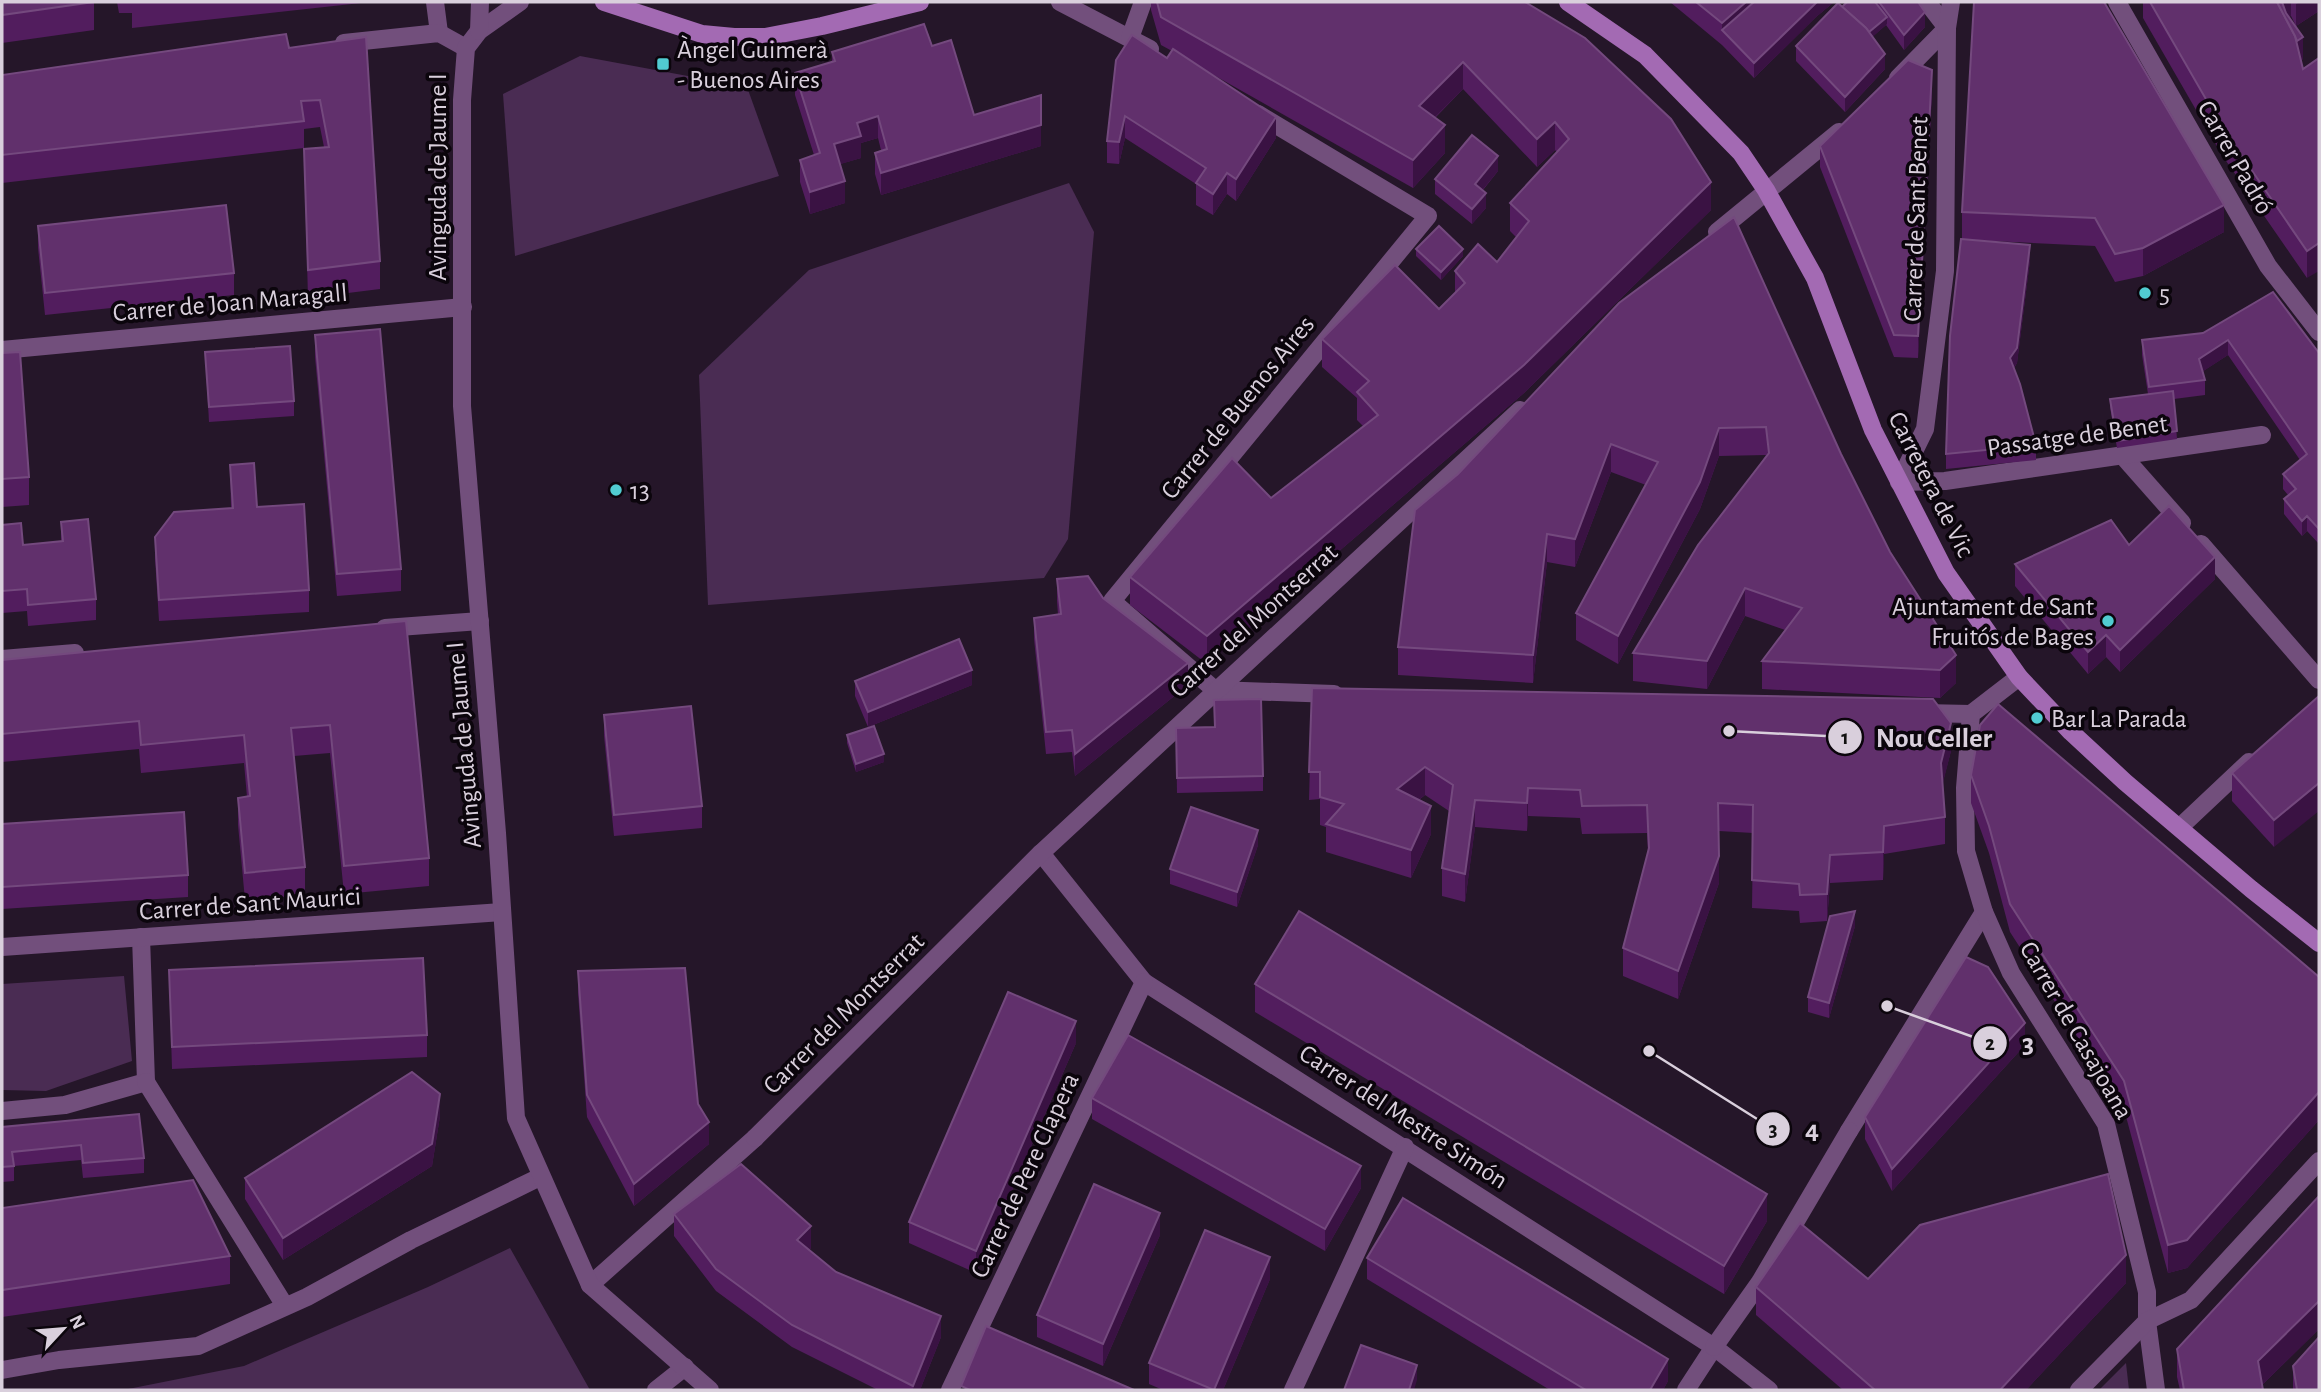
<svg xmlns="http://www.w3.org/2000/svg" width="2321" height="1392" font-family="'Alegreya Sans',sans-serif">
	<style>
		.green { fill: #4a2c53 }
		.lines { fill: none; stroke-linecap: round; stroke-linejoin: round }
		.pedestrian { stroke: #724f7c; stroke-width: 18 }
		.minor { stroke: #724f7c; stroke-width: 18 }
		.tertiary { stroke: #724f7c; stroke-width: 18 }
		.secondary { stroke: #a36ab3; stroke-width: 18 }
		.wall { fill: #521d5e }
		.shaded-wall { fill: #3a1243 }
		.building { fill: #61306c; stroke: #74497e; stroke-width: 2 }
		.poi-dot { fill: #51ccd1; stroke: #0b050c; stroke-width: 2.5 }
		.labels { text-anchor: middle; stroke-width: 7; stroke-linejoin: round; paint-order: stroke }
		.poi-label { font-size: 26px; fill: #d9cfdc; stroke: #0b050c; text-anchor: start }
		.street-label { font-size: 26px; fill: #d9cfdc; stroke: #0b050c }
		.leader { fill: none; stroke: #d9cfdc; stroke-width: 2.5 }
		.callout-dot { fill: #d9cfdc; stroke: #0b050c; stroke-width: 2.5 }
		.mark-label { font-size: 21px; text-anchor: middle; font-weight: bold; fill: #111 }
		.callout-label { font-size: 28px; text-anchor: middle; font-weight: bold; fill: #d9cfdc; stroke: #0b050c; stroke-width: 7; stroke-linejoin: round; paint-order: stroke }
	</style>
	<rect width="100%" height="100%" fill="#251629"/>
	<!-- green -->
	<g class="green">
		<path d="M580 56 747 87 779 176 515 256 503 94Z"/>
		<path d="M1069 183 1094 232 1068 539 1044 578 708 605 699 375 809 270Z"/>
		<path d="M124 976 132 1061 46 1091 2 1090V984Z"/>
		<path d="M510 1248 590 1390H123L244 1366 428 1287Z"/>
		<path d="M2126 1363 2129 1390H2099Z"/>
	</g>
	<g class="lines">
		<!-- pedestrian -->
		<g class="pedestrian">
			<path d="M2122 455 2182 523"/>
			<path d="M1899 482 1945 481 2262 435"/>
			<path d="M2201 544 2319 680"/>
			<path d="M2180 827 2249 762"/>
			<path d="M2 1111 65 1105 146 1082 141 937"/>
			<path d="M1849 1131 1984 912"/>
			<path d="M590 1285 755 1138"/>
			<path d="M1686 1390 1714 1347"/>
		</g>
		<!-- minor -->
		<g class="minor">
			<path d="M435 2 439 33"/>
			<path d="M1060 2 1150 49"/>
			<path d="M1927 2 1947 28"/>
			<path d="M2117 2 2268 266 2319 332"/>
			<path d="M1130 38 1143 2"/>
			<path d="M344 43 439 33 466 48"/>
			<path d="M1898 78 1947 28"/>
			<path d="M1717 232 1839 132"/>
			<path d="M2 350 463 307"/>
			<path d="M1899 482 1925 429 1945 271 1947 28 1951 2"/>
			<path d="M385 628 480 621"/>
			<path d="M2 659 75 653"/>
			<path d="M2019 677 1971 714 1965 788 1966 851 1984 912 2011 973 2106 1124 2147 1292V1321L2156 1390"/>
			<path d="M1215 690 1112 601 1428 216 1258 114"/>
			<path d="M1215 690 1334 694"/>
			<path d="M1922 713 1971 714"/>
			<path d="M1041 853 1144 982 1714 1347 1769 1390"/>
			<path d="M2 947 502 912"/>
			<path d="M146 1082 285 1306"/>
			<path d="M755 1138 1041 853 1520 410"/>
			<path d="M1714 1347 1760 1282 1849 1131"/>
			<path d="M2 1370 59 1360 198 1346 307 1297 411 1240 540 1177"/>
			<path d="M656 1390 685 1367"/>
			<path d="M950 1390 1144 982"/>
			<path d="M1293 1390 1405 1147"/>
			<path d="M2079 1390 2147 1321 2191 1300 2319 1161"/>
		</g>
		<!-- tertiary -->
		<g class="tertiary">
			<path d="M520 2 479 31 466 48 462 100V406L497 833 516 1118 590 1285 710 1390"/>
			<path d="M479 31 480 2"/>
		</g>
		<!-- secondary -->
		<g class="secondary">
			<path d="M604 2 702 34 734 37H765L822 26 920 2"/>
			<path d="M1568 2 1645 55 1741 153 1766 190 1815 278 1873 430 1946 573 2019 677 2071 732 2125 782 2251 889 2319 943"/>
		</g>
	</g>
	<!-- wall -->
	<g class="wall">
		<path d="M2 2H94V30L2 43Z"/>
		<path d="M117 2H370L132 28V13H119Z"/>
		<path d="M1151 2H1525L1711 210 1524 393 1207 664 1130 605V577L1271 498 1363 426 1357 420V398L1322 367V339L1439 309 1455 294V271L1497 262 1517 238 1510 231V203L1557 152 1555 150 1537 167 1463 89 1435 118 1445 153 1413 188 1203 69 1276 138 1236 201 1227 194 1213 215 1196 205V184L1125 138 1119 164 1107 163V141L1172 51 1161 45 1151 10Z"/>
		<path d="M1670 2H1834L1816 17 1754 78 1722 45Z"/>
		<path d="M1847 2H1918L1925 27 1904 50 1886 25 1872 37 1885 69 1845 112 1796 61V46Z"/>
		<path d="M1974 2 2224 232 2143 276 2115 282 2095 246 1970 240 2030 260 2017 363 2014 368 2036 445V460L1946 469V454L1962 239V212Z"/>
		<path d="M2143 2H2319V11L2296 26 2291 16 2288 17 2303 59 2301 60 2303 69 2319 58 2307 278 2222 155 2143 18Z"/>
		<path d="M366 37 380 261V289L308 298 304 149 324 147 320 127 304 129V148L2 183V75L289 48Z"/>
		<path d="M932 46 974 115 1041 146 881 195 875 174V153L881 150 878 138 861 143V158L840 164 845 203 810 214 800 182V160L814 155 795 95V73L832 62V52Z"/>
		<path d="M1932 92 1918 358 1894 357 1820 167V146Z"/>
		<path d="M1498 171 1483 190 1486 208 1472 224 1435 194V179Z"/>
		<path d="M38 226 234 273V295L45 315 38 248Z"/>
		<path d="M1416 249 1463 256 1441 280 1416 256Z"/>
		<path d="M1619 303 1841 454 1956 683 1940 698 1762 689V661L1785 630 1745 616 1707 689 1633 681V653L1766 455 1719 456 1700 509 1618 664 1576 640V613L1646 485 1611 472 1575 567 1547 562 1533 683 1398 675V647L1458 474Z"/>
		<path d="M2203 333 2319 353V544L2307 531 2302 536 2284 514V499L2288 495 2283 489V474L2300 460 2228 355 2203 371 2205 380V395L2174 399 2177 439 2117 448 2110 407V399L2148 394 2142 355V340Z"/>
		<path d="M315 335 401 569V591L337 596 315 357Z"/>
		<path d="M205 352 294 401V416L209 422Z"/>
		<path d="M2 353 29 477V505L2 507Z"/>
		<path d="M230 465 309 590V612L159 621 155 558V537L231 508Z"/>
		<path d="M61 522 96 599V620L28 626 27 611 2 613V525L23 545 61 541Z"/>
		<path d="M2129 545 2215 579 2120 672 2106 657 2088 674 2015 586V564Z"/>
		<path d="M1057 579 1103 598 1188 685 1075 776 1072 752 1046 754 1034 639V618L1058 615 1057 601Z"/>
		<path d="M406 621 429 858V886L344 894 330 753 294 756 305 867V895L245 900 238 825V798L247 797 244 763 141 773 139 749 2 762V660Z"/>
		<path d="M855 681 972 685 868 727 855 696Z"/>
		<path d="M1312 688 1951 751 1942 785 1945 817V844L1884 854 1883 880 1830 883 1827 921 1800 923 1799 911 1752 908 1753 833 1719 831V883L1678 999 1623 976V948L1648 853 1647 833 1582 834 1580 818 1528 816 1527 831 1475 827 1465 902 1442 896V868L1449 811 1425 795 1419 800 1431 834 1411 878 1326 852V827L1320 825V799L1309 800Z"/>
		<path d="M2319 696 2274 847 2232 801V773Z"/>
		<path d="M604 715 702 806V828L614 836 604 736Z"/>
		<path d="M1214 727 1263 776V791L1177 793 1176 728Z"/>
		<path d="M847 735 884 762 856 772 847 743Z"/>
		<path d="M1971 775 2319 977V1120L2187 1268 2168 1273 2124 1109 2010 932 1989 853 1971 803Z"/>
		<path d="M2 824 188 875V897L2 909Z"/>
		<path d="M1258 845 1237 907 1170 884V869Z"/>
		<path d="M1855 926 1829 1018 1808 1012V997Z"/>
		<path d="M169 970 427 1035V1057L172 1069Z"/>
		<path d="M578 971 698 1104 709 1144 634 1206 587 1117 578 993Z"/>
		<path d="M1255 984 1767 1221 1724 1294 1255 1012Z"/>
		<path d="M1076 1043 976 1273 909 1243V1222Z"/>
		<path d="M2025 1045 1892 1191 1865 1139V1117Z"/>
		<path d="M1092 1098 1361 1188 1325 1251 1092 1119Z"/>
		<path d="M440 1116 432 1166 283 1260 245 1199V1178Z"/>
		<path d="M2 1127 144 1158V1173L83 1178 81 1160 14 1166V1181L2 1182Z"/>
		<path d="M2319 1196V1329L2262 1385 2263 1390H2180L2177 1377V1349Z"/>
		<path d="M2 1208 230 1256V1284L2 1317Z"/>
		<path d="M674 1214 811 1248 809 1250 836 1272 941 1337 920 1390H878L792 1347 716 1291 674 1236Z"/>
		<path d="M1160 1235 1103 1366 1037 1337V1315Z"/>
		<path d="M1367 1258 1668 1381 1663 1390H1550L1367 1279Z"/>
		<path d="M1270 1279 1223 1390H1163L1149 1384V1363Z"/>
		<path d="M1868 1279 2126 1283 2026 1390H1843L1756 1315V1287Z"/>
		<path d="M2293 1366 2319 1390H2293Z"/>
	</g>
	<!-- shaded-wall -->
	<g class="shaded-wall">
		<path d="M1746 2H1771L1722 30V45V23Z"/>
		<path d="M1816 2H1834L1816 17 1754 78V63Z"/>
		<path d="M2281 2H2291V16L2283 18Z"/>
		<path d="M2300 2H2319V11L2296 26V4Z"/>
		<path d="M1925 12V27L1904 50V35Z"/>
		<path d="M1887 17V24L1866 43V35Z"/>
		<path d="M2303 37V59L2295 64V42Z"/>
		<path d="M1885 54V69L1845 112V97Z"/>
		<path d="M1463 62V89L1419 133V106Z"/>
		<path d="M1932 70V92L1918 358V336Z"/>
		<path d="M1041 95V146L881 195V173Z"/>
		<path d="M878 116V138L861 143V158L834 166V144L857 123Z"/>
		<path d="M1125 116V138L1119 164V142Z"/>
		<path d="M1276 117V138L1236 201V179Z"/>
		<path d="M1555 122V150L1537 167V139Z"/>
		<path d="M1445 125V153L1413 188V160Z"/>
		<path d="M1498 156V171L1475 199V184Z"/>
		<path d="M1227 173V194L1213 215V194Z"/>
		<path d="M845 181V203L810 214V192Z"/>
		<path d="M1711 182V210L1524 393 1207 664V636Z"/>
		<path d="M1486 193V208L1472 224V209Z"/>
		<path d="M2224 205V232L2143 276V248Z"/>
		<path d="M2319 243V271L2307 278V251Z"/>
		<path d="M2030 245V260L2017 363 2010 373V358Z"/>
		<path d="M1463 249V256L1441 280V272Z"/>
		<path d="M2228 340V355L2199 374V359Z"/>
		<path d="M1719 428V456L1700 509 1618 664V636Z"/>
		<path d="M1611 444V472L1575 567V539Z"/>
		<path d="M2307 516V531L2302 536V521Z"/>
		<path d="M1547 534V562L1533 683V655Z"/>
		<path d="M2215 557V579L2120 672V650Z"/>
		<path d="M1745 588V616L1707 689V661Z"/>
		<path d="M2106 635V657L2088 674V652Z"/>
		<path d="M1956 655V683L1940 698V670Z"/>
		<path d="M1188 663V685L1075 776V754Z"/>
		<path d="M972 670V685L868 727V712Z"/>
		<path d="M1951 723V751L1941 791V763Z"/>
		<path d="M884 754V762L856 772V764Z"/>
		<path d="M1425 767V795L1397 817V789Z"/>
		<path d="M2319 783V811L2274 847V820Z"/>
		<path d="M1528 788V816L1527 831V803Z"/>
		<path d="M1475 800V827L1465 902V874Z"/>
		<path d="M1431 806V834L1411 878V850Z"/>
		<path d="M1884 826V854L1883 880V852Z"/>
		<path d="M1258 830V845L1237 907V892Z"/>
		<path d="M1830 855V883L1827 921V894Z"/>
		<path d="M1719 856V883L1678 999V971Z"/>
		<path d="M1855 911V926L1829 1018V1003Z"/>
		<path d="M1076 1021V1043L976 1273V1251Z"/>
		<path d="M2025 1023V1045L1892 1191V1169Z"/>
		<path d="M2319 1092V1120L2187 1268 2168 1273V1245Z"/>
		<path d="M440 1094V1116L432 1166 283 1260V1238Z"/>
		<path d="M709 1122V1144L634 1206V1184Z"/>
		<path d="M1361 1166V1188L1325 1251V1229Z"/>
		<path d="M1767 1194V1221L1724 1294V1266Z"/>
		<path d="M1160 1213V1235L1103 1366V1344Z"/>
		<path d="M811 1226V1248L797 1262V1240Z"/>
		<path d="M2126 1255V1283L2026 1390H2000Z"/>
		<path d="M1270 1257V1279L1223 1390H1214Z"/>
		<path d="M2319 1301V1329L2258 1389V1361Z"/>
		<path d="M941 1316V1337L920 1390H913V1386Z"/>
		<path d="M1668 1359V1381L1663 1390H1650Z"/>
		<path d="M1417 1365V1380L1414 1390H1409Z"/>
	</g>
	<!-- building -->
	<g class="building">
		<path d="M2 2H94L2 15Z"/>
		<path d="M1157 2H1525L1585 38 1671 119 1711 182 1524 365 1207 636 1130 577 1232 458 1271 498 1378 415 1357 392 1369 381 1322 339 1395 265 1439 309 1465 283 1455 271 1478 244 1497 262 1529 221 1510 203 1569 139 1555 122 1537 139 1463 62 1419 106 1445 125 1413 160 1161 17Z"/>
		<path d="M1696 2H1746L1722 23Z"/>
		<path d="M1754 2H1817L1754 63 1722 30Z"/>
		<path d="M1847 2H1875L1887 17 1869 32 1866 28 1842 7Z"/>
		<path d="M1879 2H1918L1925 12 1904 35Z"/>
		<path d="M1974 2H2104L2224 205 2143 248 2115 254 2095 218 1962 212Z"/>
		<path d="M2150 2H2277L2295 36 2303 69 2319 58V243L2307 251 2222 127Z"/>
		<path d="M2277 2H2282L2286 13 2303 37 2297 41 2295 36Z"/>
		<path d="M1838 3 1866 28 1885 54 1845 97 1796 46Z"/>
		<path d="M924 24 932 46 951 40 974 115 1041 95V125L881 173 875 153 887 149 878 116 857 123 861 136 834 144 845 181 810 192 800 160 820 153 795 73 835 61 832 52Z"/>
		<path d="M286 34 289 48 366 37 380 261 308 270 304 149 329 147 320 100 301 101 304 121 2 155V75Z"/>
		<path d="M1132 35 1167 58 1173 49 1276 117 1236 179 1227 173 1213 194 1196 183 1206 168 1125 116 1119 142 1107 141 1116 60Z"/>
		<path d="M1908 60 1932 70 1918 336 1894 335 1820 146Z"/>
		<path d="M1472 135 1498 156 1475 184 1486 193 1472 209 1435 179Z"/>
		<path d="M226 205 234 273 45 293 38 226Z"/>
		<path d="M1734 217 1841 454 1890 552 1956 655 1940 670 1762 661 1802 608 1745 588 1707 661 1633 653 1698 545 1769 453 1766 427 1719 428 1700 482 1618 636 1576 613 1658 462 1611 444 1575 539 1547 534 1533 655 1398 647 1415 510 1458 474 1619 303Z"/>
		<path d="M1439 226 1463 249 1441 272 1416 249Z"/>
		<path d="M1961 239 2030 245 2017 348 2010 358 2020 384 2036 445 1946 454 1950 336Z"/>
		<path d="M2273 292 2319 353V529L2307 516 2302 521 2284 499 2296 489 2283 474 2307 454 2228 340 2199 359 2205 380 2149 387 2142 340 2203 333Z"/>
		<path d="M380 329 401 569 337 574 315 335Z"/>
		<path d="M290 346 294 401 209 407 205 352Z"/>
		<path d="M20 352 29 477 2 479V353Z"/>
		<path d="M2173 391 2177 431 2117 441 2110 399Z"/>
		<path d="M254 463 257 507 304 504 309 590 159 600 155 537 174 512 233 508 230 465Z"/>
		<path d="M2169 506 2215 557 2120 650 2106 635 2088 652 2015 564 2111 520 2129 545Z"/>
		<path d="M88 519 96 599 28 605 27 589 2 591V525L21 523 23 545 63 541 61 522Z"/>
		<path d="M1088 576 1103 598 1188 663 1075 754 1072 730 1046 732 1034 618 1061 614 1057 579Z"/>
		<path d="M406 621 429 858 344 866 330 725 291 728 305 867 245 873 238 798 250 796 244 735 141 745 139 721 2 734V660Z"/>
		<path d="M959 639 972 670 868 712 855 681Z"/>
		<path d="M1312 688 1933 699 1951 723 1941 763 1945 817 1884 826 1883 852 1830 855 1827 894 1800 895 1799 884 1752 880 1753 805 1718 803 1719 856 1678 971 1623 948 1649 848 1647 805 1582 806 1580 790 1528 788 1527 803 1475 800 1465 874 1442 868 1453 785 1425 767 1397 789 1431 806 1411 850 1326 824 1344 804 1320 797V772H1309Z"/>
		<path d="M2319 696V783L2274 820 2232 773Z"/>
		<path d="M1261 699 1263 776 1177 778 1176 728 1215 727 1214 700Z"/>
		<path d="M1998 704 2319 977V1092L2187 1240 2168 1245 2124 1081 2010 904 1989 826 1971 775 1980 725Z"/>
		<path d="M691 706 702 806 614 815 604 715Z"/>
		<path d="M874 726 884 754 856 764 847 735Z"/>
		<path d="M1191 807 1258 830 1237 892 1170 869Z"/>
		<path d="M184 812 188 875 2 887V824Z"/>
		<path d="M1299 911 1767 1194 1724 1266 1255 984Z"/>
		<path d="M1855 911 1829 1003 1808 997 1830 916Z"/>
		<path d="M1966 957 1988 967 2025 1023 1892 1169 1865 1117Z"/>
		<path d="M423 958 427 1035 172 1047 169 970Z"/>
		<path d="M685 968 698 1104 709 1122 634 1184 587 1095 578 971Z"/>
		<path d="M1008 992 1076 1021 976 1251 909 1222Z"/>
		<path d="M1128 1035 1361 1166 1325 1229 1092 1098Z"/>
		<path d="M412 1072 440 1094 432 1144 283 1238 245 1178Z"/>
		<path d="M139 1114 144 1158 83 1163 81 1145 12 1152 14 1166 2 1167V1127Z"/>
		<path d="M741 1164 811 1226 797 1240 836 1272 941 1316 913 1386 792 1325 716 1269 674 1214Z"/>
		<path d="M2108 1174 2126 1255 2000 1390H1875L1756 1287 1800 1223 1868 1279 1920 1225Z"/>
		<path d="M193 1180 230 1256 2 1290V1208Z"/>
		<path d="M1094 1184 1160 1213 1103 1344 1037 1315Z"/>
		<path d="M2319 1196V1301L2258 1361 2263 1390H2184L2177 1349Z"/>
		<path d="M1403 1198 1668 1359 1650 1390H1586L1367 1258Z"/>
		<path d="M1205 1230 1270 1257 1214 1390 1149 1363Z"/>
		<path d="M986 1326 1134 1390H970L961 1386Z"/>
		<path d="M2319 1337V1390H2297L2293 1366Z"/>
		<path d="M1361 1345 1417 1365 1409 1390H1344Z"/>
	</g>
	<!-- markers -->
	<g class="poi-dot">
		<rect x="656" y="57" width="14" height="14" rx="3.5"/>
		<circle cx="2145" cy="293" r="7"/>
		<circle cx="616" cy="490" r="7"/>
		<circle cx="2108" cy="621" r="7"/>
		<circle cx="2037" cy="718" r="7"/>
	</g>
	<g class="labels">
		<!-- poi labels -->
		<g class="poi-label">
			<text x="677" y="58">Àngel Guimerà<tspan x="677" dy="30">- Buenos Aires</tspan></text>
			<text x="2159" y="302">5</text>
			<text x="630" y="499">13</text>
			<text x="2094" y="615" text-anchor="end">Ajuntament de Sant<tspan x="2094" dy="30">Fruitós de Bages</tspan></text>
			<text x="2051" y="727">Bar La Parada</text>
		</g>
		<!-- street labels -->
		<g class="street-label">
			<text transform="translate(2236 157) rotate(60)" y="9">Carrer Padró</text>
			<text transform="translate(437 177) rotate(-90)" y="9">Avinguda de Jaume I</text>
			<text transform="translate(1915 219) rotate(-88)" y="9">Carrer de Sant Benet</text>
			<text transform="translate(230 302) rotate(-5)" y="9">Carrer de Joan Maragall</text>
			<text transform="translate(1237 407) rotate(-51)" y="9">Carrer de Buenos Aires</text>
			<text transform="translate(2077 435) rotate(-8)" y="9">Passatge de Benet</text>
			<text transform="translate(1932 484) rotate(63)" y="9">Carretera de Vic</text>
			<text transform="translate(1253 620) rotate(-42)" y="9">Carrer del Montserrat</text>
			<text transform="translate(463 745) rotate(-95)" y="9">Avinguda de Jaume I</text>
			<text transform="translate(250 903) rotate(-4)" y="9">Carrer de Sant Maurici</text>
			<text transform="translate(843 1013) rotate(-45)" y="9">Carrer del Montserrat</text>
			<text transform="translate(2077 1030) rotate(60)" y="9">Carrer de Casajoana</text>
			<text transform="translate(1404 1116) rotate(33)" y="9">Carrer del Mestre Simón</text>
			<text transform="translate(1024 1175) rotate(-65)" y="9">Carrer de Pere Clapera</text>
		</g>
	</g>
	<!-- callouts -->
	<path class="leader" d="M1729 731L1845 737M1887 1006L1990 1043M1649 1051L1773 1129"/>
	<g class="callout-dot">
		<circle cx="1729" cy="731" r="7"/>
		<circle cx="1887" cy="1006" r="7"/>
		<circle cx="1649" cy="1051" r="7"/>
		<circle cx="1845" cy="737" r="18"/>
		<circle cx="1990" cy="1043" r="18"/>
		<circle cx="1773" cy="1129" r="18"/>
	</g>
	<g class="mark-label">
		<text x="1845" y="744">1</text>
		<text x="1990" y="1050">2</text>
		<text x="1773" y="1136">3</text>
	</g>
	<g class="callout-label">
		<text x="1934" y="747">Nou Celler</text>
		<text x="2028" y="1052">3</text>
		<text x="1812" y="1138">4</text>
	</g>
	<!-- border -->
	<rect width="2321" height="1392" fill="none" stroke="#d9cfdc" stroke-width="7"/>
	<!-- north arrow -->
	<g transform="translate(63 1329) rotate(64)" stroke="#0b050c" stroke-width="5" paint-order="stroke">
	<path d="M0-5L12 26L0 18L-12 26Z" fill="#d9cfdc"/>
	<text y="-10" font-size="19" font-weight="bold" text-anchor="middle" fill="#d9cfdc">N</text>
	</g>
</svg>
